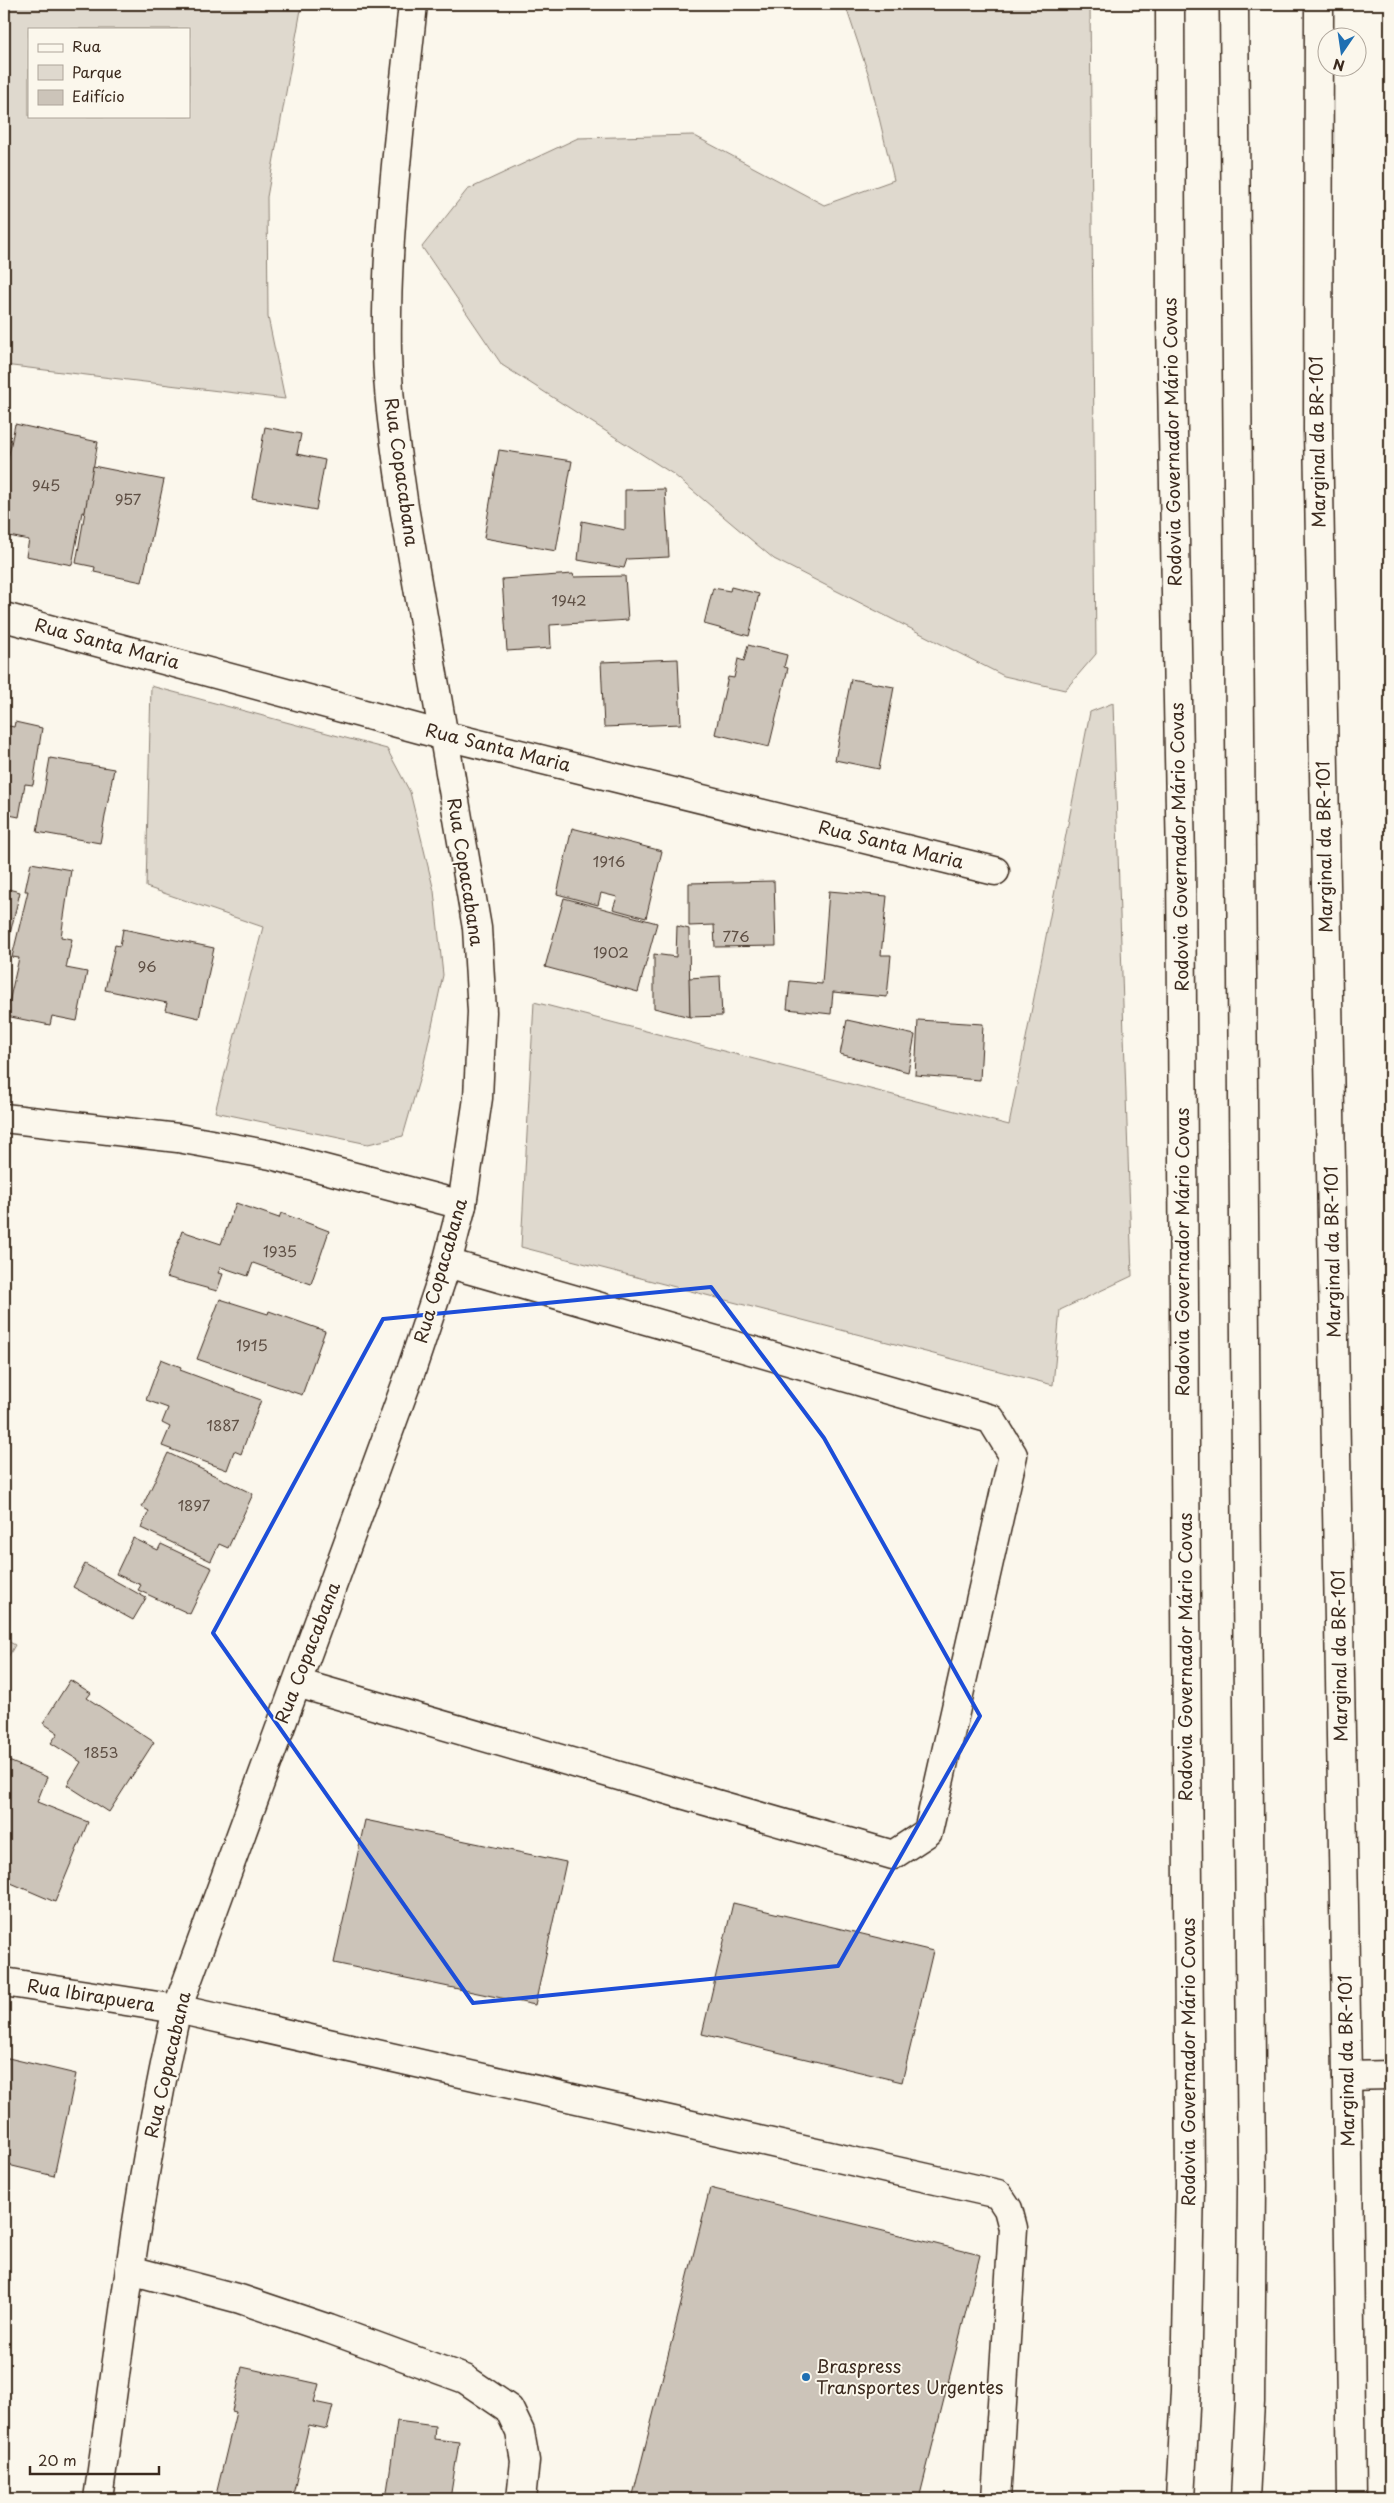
<svg xmlns="http://www.w3.org/2000/svg" width="1394" height="2503" font-family="'Playpen Sans',sans-serif">
	<style>
		.green { fill: #dfd9ce; stroke: #8d8276; fill-rule: evenodd }
		.building { fill: #ccc4b9; stroke: #3b2a1e }
		.lines { fill: none; stroke-linecap: round; stroke-linejoin: round }
		.minor-casing { stroke: #3b2a1e; stroke-width: 31 }
		.major-casing { stroke: #3b2a1e; stroke-width: 31 }
		.highway-casing { stroke: #3b2a1e; stroke-width: 31 }
		.minor { stroke: #fbf7ec; stroke-width: 28 }
		.major { stroke: #fbf7ec; stroke-width: 28 }
		.highway { stroke: #fbf7ec; stroke-width: 28 }
		.marked { fill: none; stroke: #1d4ed8; stroke-width: 4; stroke-linejoin: round }
		.poi-dot { fill: #1f6fb2; stroke: #fbf7ec; stroke-width: 2 }
		.labels { text-anchor: middle; stroke-width: 4; stroke-linejoin: round; paint-order: stroke }
		.number-label { font-size: 15px; fill: #5f5045 }
		.street-label { font-size: 18px; fill: #3b2a1e; stroke: #fbf7ec }
		.poi-label { font-size: 18px; fill: #3b2a1e; stroke: #fbf7ec; text-anchor: start }
	</style>
	<rect width="100%" height="100%" fill="#fbf7ec"/>
	<filter id="ink" filterUnits="userSpaceOnUse"><feTurbulence type="fractalNoise" baseFrequency=".02" numOctaves="2"/><feDisplacementMap in="SourceGraphic" scale="10" xChannelSelector="R" yChannelSelector="G"/><feConvolveMatrix kernelMatrix="1 2 1 2 8 2 1 2 1" color-interpolation-filters="sRGB"/></filter>
	<g filter="url(#ink)">
		<!-- green -->
		<g class="green">
			<path d="M4 4H302L267 197 268 317 285 399 4 365ZM29 29H189V116H29Z"/>
			<path d="M845 4H1090L1096 654 1065 690 1004 676 774 559 673 474 502 365 422 247 467 190 578 138 693 135 824 205 894 180 869 76Z"/>
			<path d="M151 686 387 749 410 792 434 891 443 975 424 1063 403 1136 368 1144 215 1112 263 927 146 887Z"/>
			<path d="M1113 703 1132 1276 1060 1310 1053 1385 521 1247 534 1002 1009 1125 1090 712Z"/>
			<path d="M4 1639 15 1645 4 1664Z"/>
		</g>
		<!-- building -->
		<g class="building">
			<path d="M15 424 98 442 85 513 82 512 72 565 26 556 29 540 4 535V515L8 494 4 493V479Z"/>
			<path d="M265 427 301 434 297 454 325 460 316 510 252 498Z"/>
			<path d="M499 450 572 461 556 551 484 538Z"/>
			<path d="M93 466 164 480 142 582 94 572 95 567 76 563Z"/>
			<path d="M665 489 669 557 627 559 624 568 578 560 582 521 625 530V490Z"/>
			<path d="M573 574 574 577 625 576 628 620 550 625 551 648 507 651 502 579Z"/>
			<path d="M731 587 759 594 749 636 704 624 713 588 730 591Z"/>
			<path d="M748 645 787 655 784 667 788 668 769 747 715 734 728 677 734 678 738 659 744 661Z"/>
			<path d="M678 659 681 724 604 727 601 662Z"/>
			<path d="M851 679 894 687 879 769 835 760Z"/>
			<path d="M15 722 42 728 33 785 25 784 19 817 4 814V725L14 727Z"/>
			<path d="M50 758 114 769 100 843 37 832Z"/>
			<path d="M572 828 662 851 646 918 613 909 617 897 601 893 598 905 557 894Z"/>
			<path d="M31 863 71 870 61 937 72 939 66 968 87 972 77 1021 52 1016 50 1025 6 1016 19 958 12 957 28 891H25Z"/>
			<path d="M774 881 776 946 715 947 714 925 689 926V883Z"/>
			<path d="M4 888 20 892 4 959Z"/>
			<path d="M829 891 887 896 881 955H891L887 997 833 992 831 1014 787 1009 790 981 822 984Z"/>
			<path d="M564 898 657 923 638 992 545 967Z"/>
			<path d="M677 926 689 929 690 1017 654 1008V954L676 957Z"/>
			<path d="M123 929 214 948 199 1018 165 1010 167 1003 105 990 115 945 120 946Z"/>
			<path d="M720 976 722 1016 690 1017 689 978Z"/>
			<path d="M847 1020 915 1035 908 1072 840 1054Z"/>
			<path d="M918 1020 983 1024 980 1080 915 1075Z"/>
			<path d="M236 1203 279 1218 281 1213 329 1231 311 1284 253 1263 248 1276 221 1267 218 1273 223 1274 217 1291 166 1277 182 1231 221 1244Z"/>
			<path d="M220 1299 268 1314 269 1311 325 1331 302 1395 197 1359Z"/>
			<path d="M161 1359 181 1367 180 1370 261 1400 241 1454 234 1451 227 1470 162 1446 170 1427 162 1423 168 1408 146 1400Z"/>
			<path d="M168 1453 253 1494 228 1548 219 1544 211 1561 141 1528 149 1511 142 1507Z"/>
			<path d="M133 1538 158 1550 161 1544 212 1568 190 1614 138 1590 141 1585 116 1574Z"/>
			<path d="M85 1564 146 1598 133 1620 73 1587Z"/>
			<path d="M70 1680 91 1693 87 1698 154 1742 109 1812 67 1785 81 1762 51 1743 58 1733 43 1723Z"/>
			<path d="M4 1759 47 1777 37 1802 88 1822 55 1902 4 1880Z"/>
			<path d="M365 1820 566 1862 535 2005 334 1963Z"/>
			<path d="M733 1903 933 1951 902 2082 702 2034Z"/>
			<path d="M4 2057 76 2074 54 2176 4 2164Z"/>
			<path d="M710 2188 980 2255 919 2499H632Z"/>
			<path d="M242 2367 319 2384 314 2402 333 2406 327 2429 309 2425 292 2499H215L236 2412 232 2411Z"/>
			<path d="M397 2421 435 2426 434 2439 459 2442 450 2499H386Z"/>
		</g>
		<g class="lines">
			<!-- minor casing -->
			<g class="minor-casing">
				<g id="minor">
					<path d="M4 617 442 735 995 871"/>
					<path d="M4 1118 178 1138 271 1155 462 1205"/>
					<path d="M297 1683 893 1855 928 1832 1013 1455 991 1419 447 1263"/>
					<path d="M4 1982 177 2009 998 2194 1008 2209 1013 2228 996 2499"/>
					<path d="M1347 2076 1390 2075"/>
					<path d="M130 2270 240 2299 329 2329 465 2379 509 2409 520 2432 525 2461 521 2499"/>
				</g>
			</g>
			<!-- major casing -->
			<g class="major-casing">
				<g id="major">
					<path d="M1319 4 1318 430 1347 2076 1352 2499"/>
					<path d="M98 2499C121 2335 140 2171 177 2009L411 1371 447 1263 462 1205 478 1098 482 1012 477 928 404 507C397 456 388 404 387 352 385 235 401 120 413 4"/>
				</g>
			</g>
			<!-- highway casing -->
			<g class="highway-casing">
				<g id="highway">
					<path d="M1170 4 1171 323 1181 863 1190 2184 1186 2390 1180 2499"/>
					<path d="M1234 4 1252 2187 1250 2402 1245 2499"/>
				</g>
			</g>
			<!-- minor -->
			<use href="#minor" class="minor"/>
			<!-- major -->
			<use href="#major" class="major"/>
			<!-- highway -->
			<use href="#highway" class="highway"/>
		</g>
	</g>
	<!-- marked area -->
	<path class="marked" d="M711 1287 824 1438 980 1716 838 1966 473 2003 213 1633 383 1319Z"/>
	<!-- markers -->
	<circle class="poi-dot" cx="806" cy="2377" r="5"/>
	<g class="labels">
		<!-- number labels -->
		<g class="number-label">
			<text x="46" y="491">945</text>
			<text x="128" y="505">957</text>
			<text x="569" y="606">1942</text>
			<text x="609" y="867">1916</text>
			<text x="736" y="942">776</text>
			<text x="611" y="958">1902</text>
			<text x="147" y="972">96</text>
			<text x="280" y="1257">1935</text>
			<text x="252" y="1351">1915</text>
			<text x="223" y="1431">1887</text>
			<text x="194" y="1511">1897</text>
			<text x="101" y="1758">1853</text>
		</g>
		<!-- street labels -->
		<g class="street-label">
			<text transform="translate(1173 442) rotate(-91)" y="6">Rodovia Governador Mário Covas</text>
			<text transform="translate(1318 442) rotate(-91)" y="6">Marginal da BR-101</text>
			<text transform="translate(401 472) rotate(82)" y="6">Rua Copacabana</text>
			<text transform="translate(107 644) rotate(15)" y="6">Rua Santa Maria</text>
			<text transform="translate(498 748) rotate(14)" y="6">Rua Santa Maria</text>
			<text transform="translate(891 845) rotate(14)" y="6">Rua Santa Maria</text>
			<text transform="translate(1180 847) rotate(-91)" y="6">Rodovia Governador Mário Covas</text>
			<text transform="translate(1325 847) rotate(-91)" y="6">Marginal da BR-101</text>
			<text transform="translate(465 872) rotate(81)" y="6">Rua Copacabana</text>
			<text transform="translate(1183 1252) rotate(-90)" y="6">Rodovia Governador Mário Covas</text>
			<text transform="translate(1333 1252) rotate(-91)" y="6">Marginal da BR-101</text>
			<text transform="translate(441 1271) rotate(-74)" y="6">Rua Copacabana</text>
			<text transform="translate(308 1653) rotate(-69)" y="6">Rua Copacabana</text>
			<text transform="translate(1340 1656) rotate(-91)" y="6">Marginal da BR-101</text>
			<text transform="translate(1186 1657) rotate(-90)" y="6">Rodovia Governador Mário Covas</text>
			<text transform="translate(91 1996) rotate(9)" y="6">Rua Ibirapuera</text>
			<text transform="translate(1347 2061) rotate(-91)" y="6">Marginal da BR-101</text>
			<text transform="translate(1189 2062) rotate(-90)" y="6">Rodovia Governador Mário Covas</text>
			<text transform="translate(168 2065) rotate(-77)" y="6">Rua Copacabana</text>
		</g>
		<!-- poi labels -->
		<g class="poi-label">
			<text x="816" y="2373">Braspress<tspan x="816" dy="21">Transportes Urgentes</tspan></text>
		</g>
	</g>
	<!-- margin -->
	<rect width="1394" height="2503" fill="none" stroke="#fbf7ec" stroke-width="20"/>
	<rect x="10" y="10" width="1374" height="2483" fill="none" stroke="#3b2a1e" stroke-width="2" filter="url(#ink)"/>
	<!-- legend -->
	<rect x="28" y="28" width="162" height="90" fill="#fbf7ec" stroke="#aea59a"/>
	<rect x="38" y="44" width="25" height="8" fill="#fbf7ec" stroke="#aea59a"/>
	<text x="72" y="52" font-size="15" fill="#3b2a1e">Rua</text>
	<rect x="38" y="65" width="25" height="15" fill="#dfd9ce" stroke="#aea59a"/>
	<text x="72" y="78" font-size="15" fill="#3b2a1e">Parque</text>
	<rect x="38" y="90" width="25" height="15" fill="#ccc4b9" stroke="#aea59a"/>
	<text x="72" y="102" font-size="15" fill="#3b2a1e">Edifício</text>
	<!-- north arrow -->
	<g transform="translate(1342 52) rotate(193)"><circle r="24" fill="#fbf7ec" stroke="#aea59a"/>
	<path d="M0-4L9 19L0 12L-9 19Z" fill="#1f6fb2"/>
	<text y="-8" font-size="14" font-weight="bold" text-anchor="middle" fill="#3b2a1e">N</text>
	</g>
	<!-- scale -->
	<path d="M30 2466v8h129v-8" fill="none" stroke="#3b2a1e" stroke-width="2.5"/>
	<text x="38" y="2466" font-size="15" fill="#3b2a1e" stroke="#fbf7ec" stroke-width="4" paint-order="stroke">20 m</text>
</svg>
